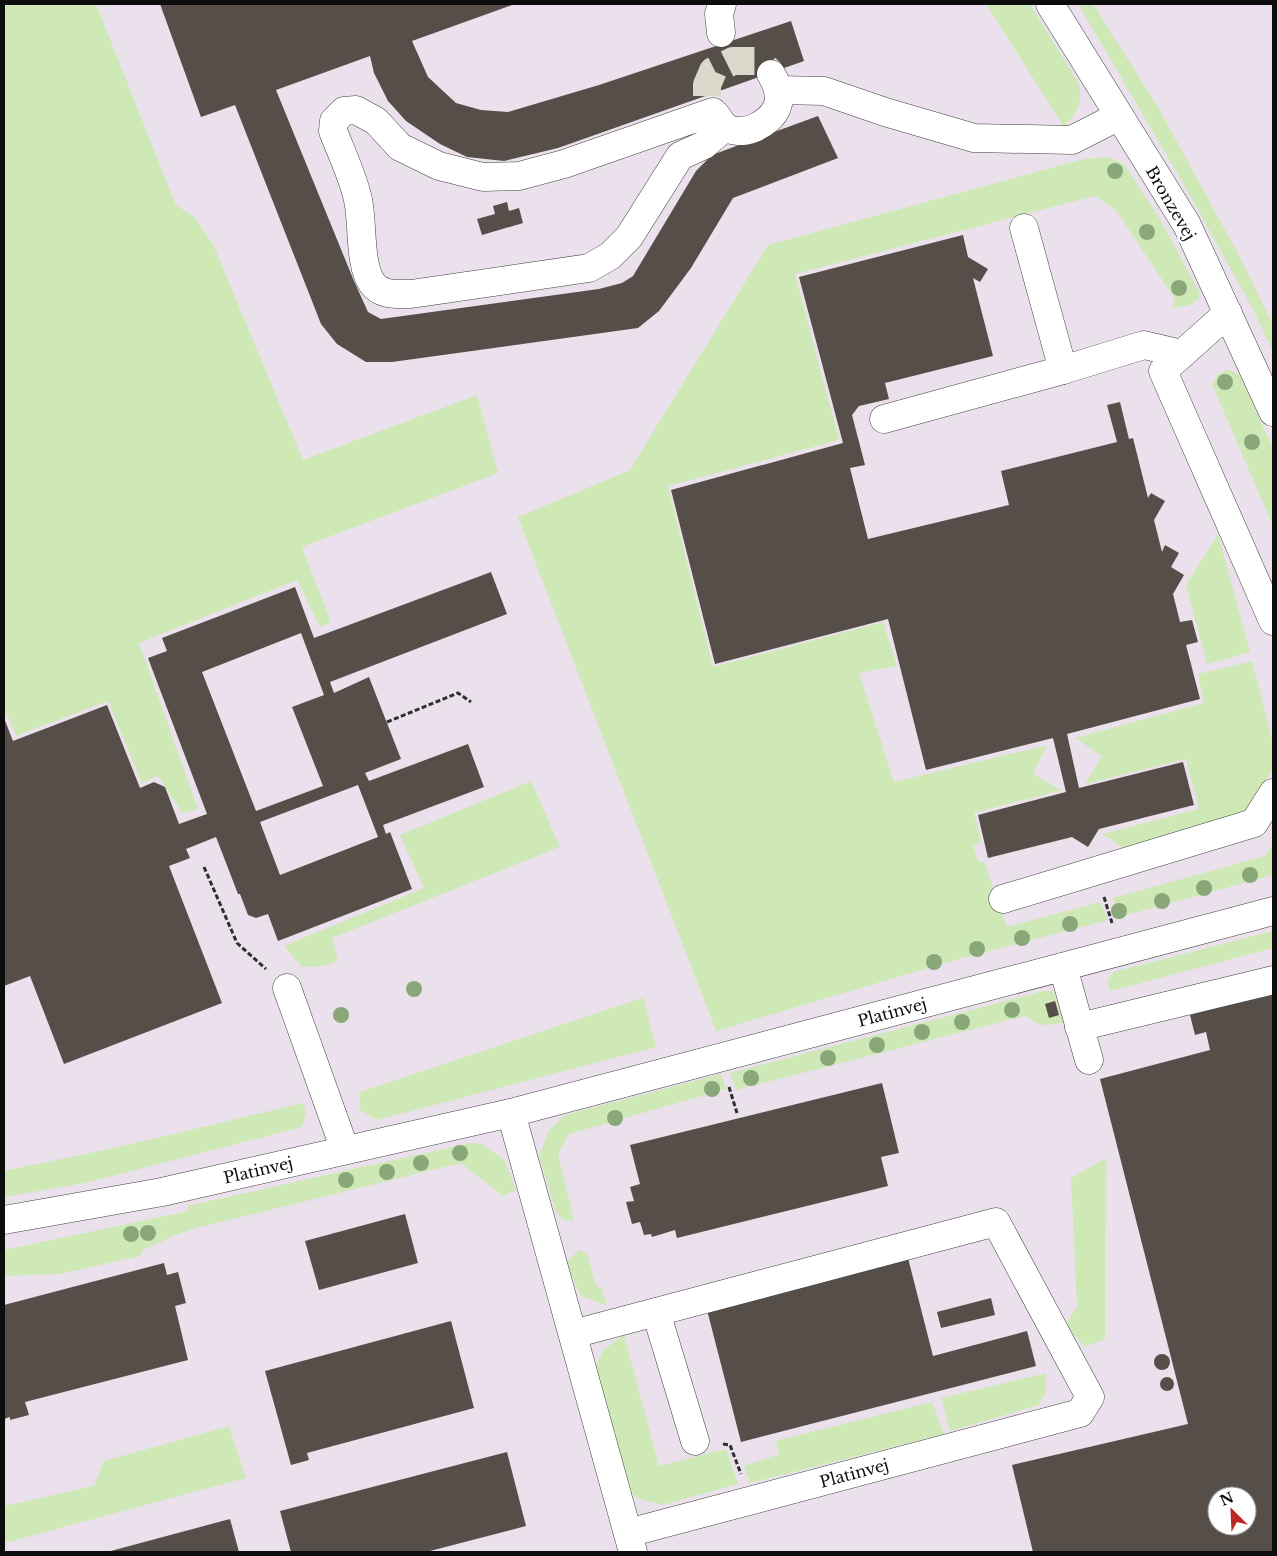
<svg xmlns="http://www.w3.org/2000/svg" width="1277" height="1556" font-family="'Libre Baskerville',serif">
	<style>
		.industrial { fill: #ebe1ec; fill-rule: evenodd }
		.green { fill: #cee9b6 }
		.building { fill: #554e49; fill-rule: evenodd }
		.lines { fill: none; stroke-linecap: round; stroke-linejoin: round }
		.minor-tunnel { stroke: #dbd8cb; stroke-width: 28; stroke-dasharray: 28 14; stroke-linecap: butt }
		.minor-casing { stroke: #404040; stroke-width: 29 }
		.path { stroke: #2f2f2f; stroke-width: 3; stroke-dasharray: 5 2.5; stroke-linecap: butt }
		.minor { stroke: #fff; stroke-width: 28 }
		.tree { fill: #89a87a }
		.labels { text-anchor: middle; stroke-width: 5; stroke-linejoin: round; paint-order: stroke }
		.street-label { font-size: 16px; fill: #0d0d0d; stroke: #fff }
	</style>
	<rect width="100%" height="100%" fill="#fffcec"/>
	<!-- industrial -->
	<path class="industrial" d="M4 4H1273V1552H4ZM1217 1496H1247V1526H1217Z"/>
	<!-- green -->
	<g class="green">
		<path d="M4 4H96L176 205 194 217 213 244 303 460 477 395 498 473 302 547 331 622 320 627 297 580 139 643 198 809 182 813 158 776 142 783 108 701 16 736 4 707Z"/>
		<path d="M986 4H1030L1079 84C1083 104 1078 112 1064 127Z"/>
		<path d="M1078 4H1093L1158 107 1242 261 1273 325V352L1255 313 1183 183Z"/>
		<path d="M1108 157 1125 165 1161 221 1199 292V299L1190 305 1172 309 1175 299 1116 210 1095 196 795 274 839 440 668 486 713 667 883 622 897 666 859 673 894 782 1047 745 1033 774 1061 790 974 813 981 842 973 846 978 861 984 862 1007 927 1100 902 1108 920 952 961 716 1031 518 517 628 471 631 468 768 245 1084 159Z"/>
		<path d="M1228 369 1240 375 1273 449V526L1212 384 1218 374Z"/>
		<path d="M1218 534 1250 652 1207 664 1186 585Z"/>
		<path d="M1252 661 1273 743V768L1247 811 1124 848 1102 834 1199 809 1186 759 1085 784 1102 756 1075 738 1204 703 1198 674Z"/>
		<path d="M531 781 560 847 332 938 338 961 324 966 302 967 284 946 424 888 400 835Z"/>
		<path d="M1273 844V875L1119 917 1113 898 1265 856Z"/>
		<path d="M1273 931V948L1111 991 1107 981 1113 972Z"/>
		<path d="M1044 991H1053L1064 1023 1041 1025 1025 1016 736 1090 730 1073Z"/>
		<path d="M643 998 656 1047 377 1120 360 1110V1092Z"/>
		<path d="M721 1074 726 1089 569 1134 558 1154 574 1221 563 1220 556 1212 539 1156 549 1130 565 1115Z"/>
		<path d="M303 1103 306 1113 302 1127 85 1183 4 1197V1171L123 1146Z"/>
		<path d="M470 1143 482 1144 504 1160 516 1190 503 1196 461 1163 196 1228 176 1235 143 1250 140 1256 60 1274 4 1276V1250L189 1211 187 1206Z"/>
		<path d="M1106 1158 1105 1339 1085 1347 1065 1325 1077 1307 1071 1178Z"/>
		<path d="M579 1250 587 1253 596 1286 602 1289 606 1305 581 1296 566 1263Z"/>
		<path d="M624 1335 659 1466 726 1449 738 1484 662 1505 637 1498 625 1485 596 1366 603 1350Z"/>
		<path d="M1046 1373V1392L1039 1405 950 1431 941 1398Z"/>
		<path d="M932 1402 944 1434 750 1483 744 1466 780 1454 775 1441Z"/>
		<path d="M229 1426 246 1478 4 1543V1506L94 1486 104 1461Z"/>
	</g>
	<!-- building -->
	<g class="building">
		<path d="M160 4H515L412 41 428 77 456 103 481 110 508 112 599 85 791 21 804 61 558 148 504 161 467 157 440 144 406 121 388 101 374 73 370 56 276 90 354 281 368 312 381 319 599 289 622 283 633 276 696 171 712 155 818 116 838 158 733 198 691 268 659 311 638 328 392 362H366L337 344 321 324 235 105 201 117Z"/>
		<path d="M507 202 509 211 519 208 523 223 482 235 477 219 495 214 493 206Z"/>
		<path d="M963 235 968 257 988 269 980 282 973 278 993 356 885 383 889 399 859 406 852 415 865 465 850 468 868 539 1009 505 1001 471 1117 442 1107 405 1120 402 1129 439 1133 438 1148 498 1151 493 1165 501 1154 520 1162 552 1165 545 1179 553 1171 567 1184 575 1173 594 1180 622 1192 620 1198 642 1186 645 1200 699 1067 734 1079 788 1183 762 1194 805 1099 829 1088 847 1072 837 988 858 978 815 1066 792 1053 738 926 770 888 619 715 664 671 490 843 443 799 277Z"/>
		<path d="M491 572 507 614 330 682 334 693 369 677 401 759 365 773 369 781 468 744 484 787 383 825 386 834 390 832 412 889 278 941 268 914 256 918 248 915 240 894H238L216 837 186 849 190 858 169 866 222 1003 64 1064 30 976 4 986V718L13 741 107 705 140 788 154 782 165 787 179 824 207 814 148 658 167 651 162 638 295 587 314 638ZM301 633 324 695 292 707 323 786 256 811 202 672ZM358 785 378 837 280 875 260 822Z"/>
		<path d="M1273 993V1552H1033L1012 1465 1188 1424 1100 1079 1210 1050 1206 1032 1195 1035 1190 1015ZM1217 1496H1247V1526H1217Z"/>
		<path d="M1055 1001 1059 1015 1049 1018 1045 1004Z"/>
		<path d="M882 1083 899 1153 881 1157 888 1186 677 1238 675 1230 652 1237 651 1234 644 1235 640 1222 632 1224 626 1202 634 1201 630 1187 640 1184 630 1145Z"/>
		<path d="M405 1214 418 1263 319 1290 305 1241Z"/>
		<path d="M908 1258 933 1356 1027 1331 1036 1366 741 1442 707 1310Z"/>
		<path d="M164 1263 167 1275 178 1272 186 1303 175 1306 188 1360 25 1402 29 1415 10 1420V1417L4 1419V1305Z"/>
		<path d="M991 1298 995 1315 941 1328 937 1312Z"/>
		<path d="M451 1321 474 1408 307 1453 309 1460 291 1465 265 1371Z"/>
		<circle cx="1162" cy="1362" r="8"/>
		<circle cx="1167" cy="1384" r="7"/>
		<path d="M507 1452 526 1526 426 1552H291L280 1511Z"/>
		<path d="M230 1519 239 1552H107Z"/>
	</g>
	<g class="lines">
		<!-- minor-tunnel -->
		<path class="minor-tunnel" d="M707 96V85L713 71 733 61H758L771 73"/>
		<!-- minor casing -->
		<g class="minor-casing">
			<g id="minor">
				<path d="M1050 4 1187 225 1273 412"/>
				<path d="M721 33 719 14 722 4"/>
				<path d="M779 90 824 91 885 112 974 138 1072 140 1119 116"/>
				<path d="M713 112 564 164 519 176 483 177 439 166 400 147 376 121 356 110 344 111 334 121 333 131C341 152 354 179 358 200 363 221 359 265 372 283 381 296 397 294 411 294L589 268 610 256 629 237 680 156 704 145 725 127"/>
				<path d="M715 114C718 117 721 123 724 126 740 139 770 125 777 107 782 95 777 84 771 74"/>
				<path d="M1024 228 1063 370"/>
				<path d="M1228 313 1163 371 1273 621"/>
				<path d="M884 419 1063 370 1144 345 1182 354"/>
				<path d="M1003 899 1254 823 1273 793"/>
				<path d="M1063 967 1089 1060"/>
				<path d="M287 988 345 1150"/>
				<path d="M1079 1027 1273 980"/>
				<path d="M511 1113 633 1552"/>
				<path d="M4 1220 162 1192 511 1113 1273 911"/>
				<path d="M656 1312 695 1441"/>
				<path d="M573 1334 996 1222 1090 1397 1080 1413 628 1533"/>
			</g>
		</g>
		<!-- path -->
		<g class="path">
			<path d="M387 722 458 693 471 702"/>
			<path d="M204 867 237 943 266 969"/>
			<path d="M1104 897 1112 923"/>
			<path d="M729 1087 737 1113"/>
			<path d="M723 1444 730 1445 741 1474"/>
		</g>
		<!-- minor -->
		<use href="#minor" class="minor"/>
	</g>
	<!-- trees -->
	<g class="tree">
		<circle cx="1115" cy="171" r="8"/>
		<circle cx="1147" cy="232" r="8"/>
		<circle cx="1179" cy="288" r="8"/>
		<circle cx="1225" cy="382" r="8"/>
		<circle cx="1252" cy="442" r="8"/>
		<circle cx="1250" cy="875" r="8"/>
		<circle cx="1204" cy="888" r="8"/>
		<circle cx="1162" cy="901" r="8"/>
		<circle cx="1119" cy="911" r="8"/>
		<circle cx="1070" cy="924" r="8"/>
		<circle cx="1022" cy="938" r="8"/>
		<circle cx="977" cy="949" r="8"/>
		<circle cx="934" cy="962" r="8"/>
		<circle cx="414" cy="989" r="8"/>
		<circle cx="1012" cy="1010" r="8"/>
		<circle cx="341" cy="1015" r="8"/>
		<circle cx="962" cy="1022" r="8"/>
		<circle cx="922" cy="1032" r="8"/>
		<circle cx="877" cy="1045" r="8"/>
		<circle cx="828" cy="1058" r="8"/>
		<circle cx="751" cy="1078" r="8"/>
		<circle cx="712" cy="1089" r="8"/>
		<circle cx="615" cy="1118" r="8"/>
		<circle cx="460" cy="1153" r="8"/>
		<circle cx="421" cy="1163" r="8"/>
		<circle cx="387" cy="1172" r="8"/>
		<circle cx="346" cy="1180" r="8"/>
		<circle cx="148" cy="1233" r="8"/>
		<circle cx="131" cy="1234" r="8"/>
	</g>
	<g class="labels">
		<!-- street labels -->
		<g class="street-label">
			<text transform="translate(1171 203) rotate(60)" y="6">Bronzevej</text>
			<text transform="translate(892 1012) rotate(-15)" y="6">Platinvej</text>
			<text transform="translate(258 1170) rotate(-13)" y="6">Platinvej</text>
			<text transform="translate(854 1473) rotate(-15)" y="6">Platinvej</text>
		</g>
	</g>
	<!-- border -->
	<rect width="1277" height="1556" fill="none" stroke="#0d0d0d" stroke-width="10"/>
	<!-- north arrow -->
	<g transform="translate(1232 1511) rotate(336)"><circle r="24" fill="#ffffff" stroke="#9e9e9e"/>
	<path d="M0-4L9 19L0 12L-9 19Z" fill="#bc2625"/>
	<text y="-8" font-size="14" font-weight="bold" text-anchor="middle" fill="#0d0d0d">N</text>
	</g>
</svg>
